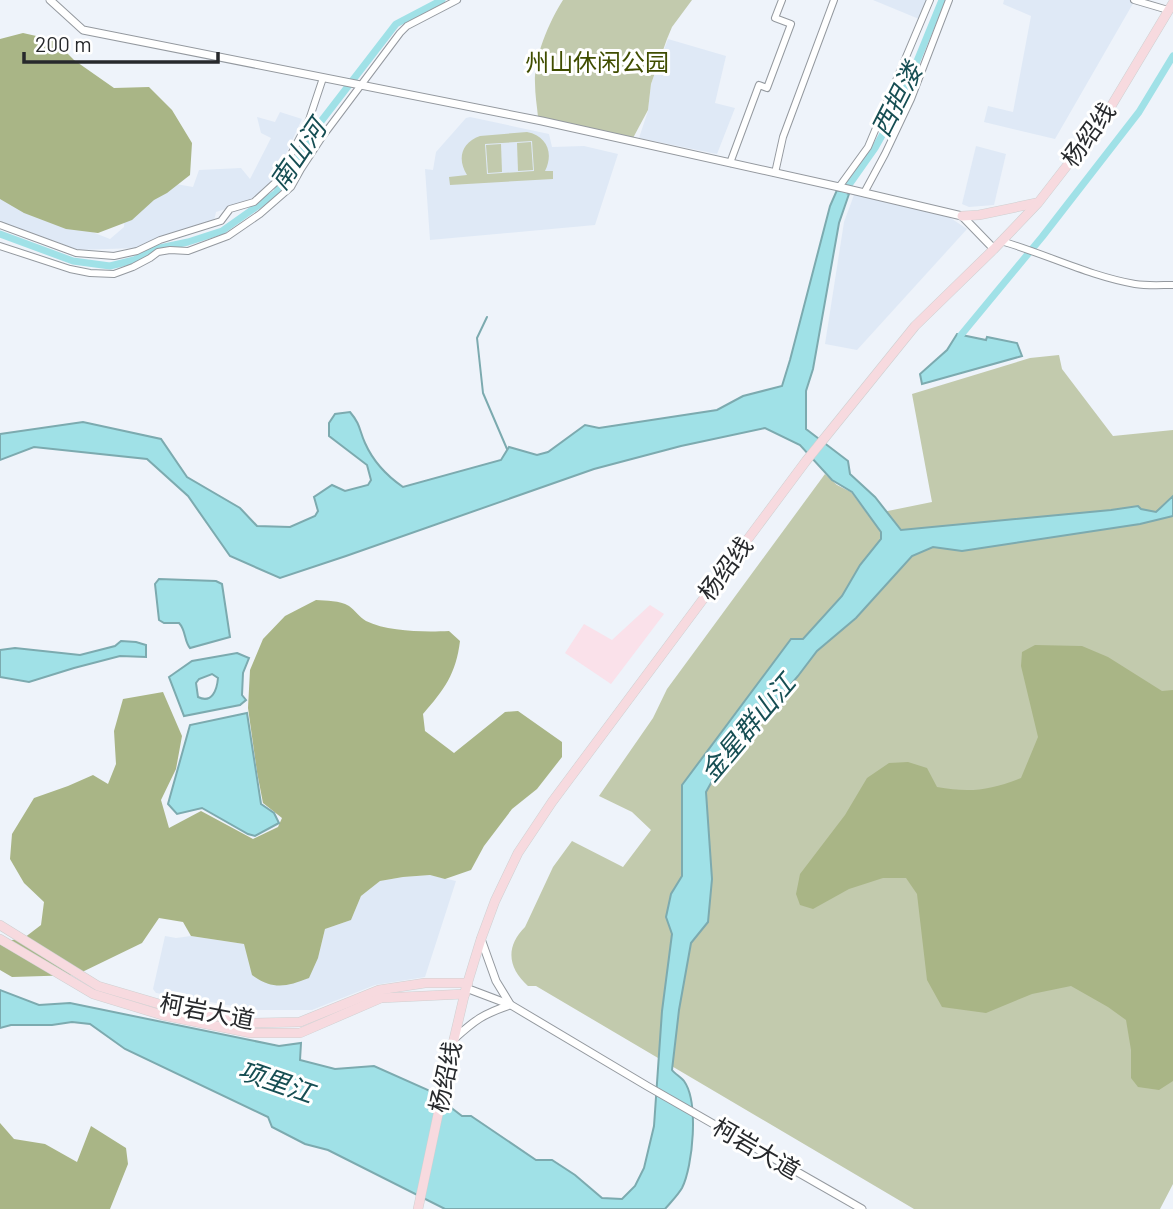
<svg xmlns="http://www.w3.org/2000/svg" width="1173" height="1209" font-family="Barlow,'Noto Sans SC',sans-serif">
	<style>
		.built { fill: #dfe9f6 }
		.medical { fill: #fae1ea }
		.green { fill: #c2caad; fill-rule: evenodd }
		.forest { fill: #a9b586 }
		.water { fill: #a0e1e7; stroke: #7caaaf; stroke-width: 2; fill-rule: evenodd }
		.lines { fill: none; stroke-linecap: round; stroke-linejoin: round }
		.stream { stroke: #7caaaf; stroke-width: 2 }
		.canal { stroke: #a0e1e7; stroke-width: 7 }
		.minor-casing { stroke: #94999f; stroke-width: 8 }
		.tertiary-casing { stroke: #94999f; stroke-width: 9 }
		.primary-casing { stroke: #cfd0d1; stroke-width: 10 }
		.minor { stroke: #fff; stroke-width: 6 }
		.tertiary { stroke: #fff; stroke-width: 7 }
		.primary { stroke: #f7dadf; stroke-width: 9 }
		.labels { text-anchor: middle; stroke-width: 6; stroke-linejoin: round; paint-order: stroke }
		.park-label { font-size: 24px; fill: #404d00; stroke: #fff }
		.street-label { font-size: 24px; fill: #27292c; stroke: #fff }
		.water-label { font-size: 26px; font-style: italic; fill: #164e53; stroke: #fff }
	</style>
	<rect width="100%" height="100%" fill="#eef3fa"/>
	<!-- built -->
	<g class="built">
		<path d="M873 0H927L919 19Z"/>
		<path d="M1004 0H1135L1055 139 984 122 988 106 1013 112 1031 16 1003 4Z"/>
		<path d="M668 39 726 56 715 103 735 108 717 154 639 138 648 111 651 84Z"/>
		<path d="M280 112 302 119 274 180 254 200 216 212 214 221 136 248 79 250 0 222V192L10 200 110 239 124 227 125 206 176 184 193 187 199 170 241 168 250 179 271 138 261 133 257 117 275 122Z"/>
		<path d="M470 117 549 134 552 147 584 146 618 154 595 225 430 240 425 169 433 170 436 152 466 118Z"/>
		<path d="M976 146 1006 154 994 205 969 207 962 204Z"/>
		<path d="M854 195 946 215 967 229 857 350 825 344 844 222Z"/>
		<path d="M430 875 456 881 425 977 375 985 312 1010H258L156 993 153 989 165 936 176 938 191 936 244 944 318 958 325 929 351 920 361 896 380 881 403 877Z"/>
	</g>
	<!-- medical -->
	<path class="medical" d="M650 605 664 614 611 684 565 653 584 624 612 640Z"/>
	<!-- green -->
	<g class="green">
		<path d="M563 0H692L672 27 667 39 651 84 648 110 633 138 538 117C537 106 535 95 535 83 534 57 549 22 563 0Z"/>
		<path d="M527 132C547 136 554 153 545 171H553V179L450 185 449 177 467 175C457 159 461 143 480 136ZM532 141 534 171 487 174 485 144Z"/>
		<path d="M531 142 533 170 518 171 517 143Z"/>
		<path d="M501 144 502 172 488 173 486 145Z"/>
		<path d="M1059 355 1062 369 1113 436 1173 430V1184L1160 1209H914L536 986H528C508 968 505 947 525 927L553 867 572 841 623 867 651 830 632 812 599 796 653 718 667 689 825 474 837 485 851 492 868 515 932 502 912 394 1030 358Z"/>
	</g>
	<!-- forest -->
	<g class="forest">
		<path d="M23 33 54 40 74 60 114 88 149 87 172 110 192 143 190 175 167 193 154 200 132 220 98 233 66 229 24 213 0 199V39Z"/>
		<path d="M316 600C327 601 339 600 349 606 355 610 359 617 366 621 388 632 425 632 449 631L460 641C456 674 444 690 423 714L425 731 454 753 505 712 518 711 562 742V757L537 789 512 809 484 846 471 870 445 879 430 875 403 877 380 881 361 896 351 920 325 929 318 958 309 978C286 987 273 990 252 975L244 944 191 936 183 922 159 918 142 943 76 975 12 977 0 970V942L24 938 41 925 44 902 24 883 10 859 12 834 34 798 68 786 93 775 108 784 116 764 114 731 123 699 163 692 182 736 176 769 161 800 169 828 201 811 253 839 278 827 282 818 263 803 257 772 248 708 250 670 263 639 285 616Z"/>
		<path d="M1035 645 1082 646 1108 657 1162 691 1173 690V1081L1159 1090 1138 1087 1131 1078V1050L1126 1020 1108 1007 1071 986 1032 994 986 1013 942 1007 927 980 917 894 906 878H883L849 889 813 909 800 905 796 894 800 874 845 815 867 778 889 763 908 762 927 768 937 787C970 793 991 790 1021 778L1038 737 1021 666 1022 652Z"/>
		<path d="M0 1123 14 1139 45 1144 77 1162 91 1126 126 1148 128 1164 110 1209H0Z"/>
	</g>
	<!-- water -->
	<g class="water">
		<path d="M837 190 849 194 839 223 813 369 806 391V429L848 461 850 474 875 497 901 530 1111 510 1138 506 1141 509 1156 512 1173 496V516L1140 524 962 551 933 547 912 556 856 618 817 651 798 676 747 737 726 756 706 792 712 879 708 922 691 943 679 1010 672 1070C675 1074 681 1077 684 1081 699 1102 693 1166 682 1188 678 1195 671 1202 665 1209H445L328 1150 305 1144 272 1127 268 1117 125 1049 90 1024 72 1022 52 1025H11L0 1028V990L39 1005 70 1003 279 1046 301 1043 300 1060 335 1069 374 1066 428 1090 462 1116H471L536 1160H552L575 1175 602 1198 622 1199 635 1186 644 1168 654 1126 662 1011 672 934 666 917 671 894 682 876V785L791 639H803L842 596 860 565 881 539V532L852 492 832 480 800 445 765 428 681 446 594 469 346 556 280 578 230 556 188 496 147 459 34 447 0 460V434L83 422 161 439 187 477 240 508 257 526 290 527 315 516 318 511 314 497 332 485 345 491 368 485 371 480 367 465 329 436V423L335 414 350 412C361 425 359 430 365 443 373 461 387 476 403 487L501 460 509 447 537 455 548 452 585 425 599 428 717 410 743 396 782 386 790 360 830 206Z"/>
		<path d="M957 334 986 340 987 337 1017 343 1022 356 922 384 920 374 947 350Z"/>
		<path d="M159 579 216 581 222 584 230 637 190 648C184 641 186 630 179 623H164L159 620 155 584Z"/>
		<path d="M121 641 136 642 146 645V657L120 656 74 668 29 682 0 677V650L15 648 80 655 115 646Z"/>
		<path d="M237 653 249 658 243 673 242 695 246 700 240 705 184 716 169 677 192 661ZM212 674 218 678C217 690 212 704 198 697L196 683 199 679Z"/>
		<path d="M247 713 261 804 274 813 279 823 255 836 248 834 202 808 177 814 168 804 190 725Z"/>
	</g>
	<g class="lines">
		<!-- stream -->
		<path class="stream" d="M487 317 477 338 483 393 507 449"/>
		<!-- canal -->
		<g class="canal">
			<path d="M844 192 875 148 899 105 942 0"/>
			<path d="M0 234 73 261 110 266 134 260 155 249 188 242 222 231 276 193 319 124 396 24 442 0"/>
			<path d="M961 335 1042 237 1139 112 1173 56"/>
		</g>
		<!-- minor casing -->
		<g class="minor-casing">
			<g id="minor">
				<path d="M1134 0 1168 10"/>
				<path d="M730 163 759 85 767 88 791 24 775 18 782 0"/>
				<path d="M775 173 783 137 834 0"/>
				<path d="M839 187 868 147 930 0"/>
				<path d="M864 193 885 154 911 99 949 0"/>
				<path d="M0 225 76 253 114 256 137 251 160 240 221 221 230 209 254 202 277 181 309 120 323 78"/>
				<path d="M1001 241C1046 254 1089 276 1135 284 1147 286 1161 285 1173 285"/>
				<path d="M0 246 70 269 90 273 114 274 133 267 150 258 158 252 170 250 188 251 228 236 260 214 291 187 301 169 322 137 400 33 407 26 457 0"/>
			</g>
		</g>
		<!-- tertiary casing -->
		<g class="tertiary-casing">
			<g id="tertiary">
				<path d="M50 0 83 30 542 121 839 187 962 216 994 249"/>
				<path d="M481 939 496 981 510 1004"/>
				<path d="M466 988 511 1005 647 1086 862 1209"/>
				<path d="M454 1039C475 1020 483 1014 510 1005"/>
			</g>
		</g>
		<!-- primary casing -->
		<g class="primary-casing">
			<g id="primary">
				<path d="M962 216 979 215 1036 203"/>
				<path d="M0 925 98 986 166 1006 251 1023 300 1022 379 990 425 983H468"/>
				<path d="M0 939 93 994 162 1015 251 1033H300L381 998 465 994"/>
				<path d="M418 1209 454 1039 466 988 481 939 495 901 518 853 552 802 806 461 915 326 994 249 1038 203 1104 118 1173 3"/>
			</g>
		</g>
		<!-- minor -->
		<use href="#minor" class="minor"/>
		<!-- tertiary -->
		<use href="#tertiary" class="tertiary"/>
		<!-- primary -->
		<use href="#primary" class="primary"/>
	</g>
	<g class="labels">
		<!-- park labels -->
		<g class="park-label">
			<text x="597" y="71">州山休闲公园</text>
		</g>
		<!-- street labels -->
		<g class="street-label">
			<text transform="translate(1089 135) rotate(-54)" y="8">杨绍线</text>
			<text transform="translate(726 569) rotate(-53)" y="8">杨绍线</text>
			<text transform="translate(207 1012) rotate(11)" y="8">柯岩大道</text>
			<text transform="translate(446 1077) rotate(-78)" y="8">杨绍线</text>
			<text transform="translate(756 1149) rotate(30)" y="8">柯岩大道</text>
		</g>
		<!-- water labels -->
		<g class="water-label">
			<text transform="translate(897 100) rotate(-63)" y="9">西担溇</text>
			<text transform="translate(298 155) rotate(-56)" y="9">南山河</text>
			<text transform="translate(748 728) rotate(-50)" y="9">金星群山江</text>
			<text transform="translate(276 1082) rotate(19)" y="9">项里江</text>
		</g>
	</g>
	<!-- scale -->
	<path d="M24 52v10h194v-10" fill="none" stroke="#27292c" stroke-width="3.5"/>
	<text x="35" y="52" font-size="21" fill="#27292c" stroke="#ffffff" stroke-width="5" paint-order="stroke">200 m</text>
</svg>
